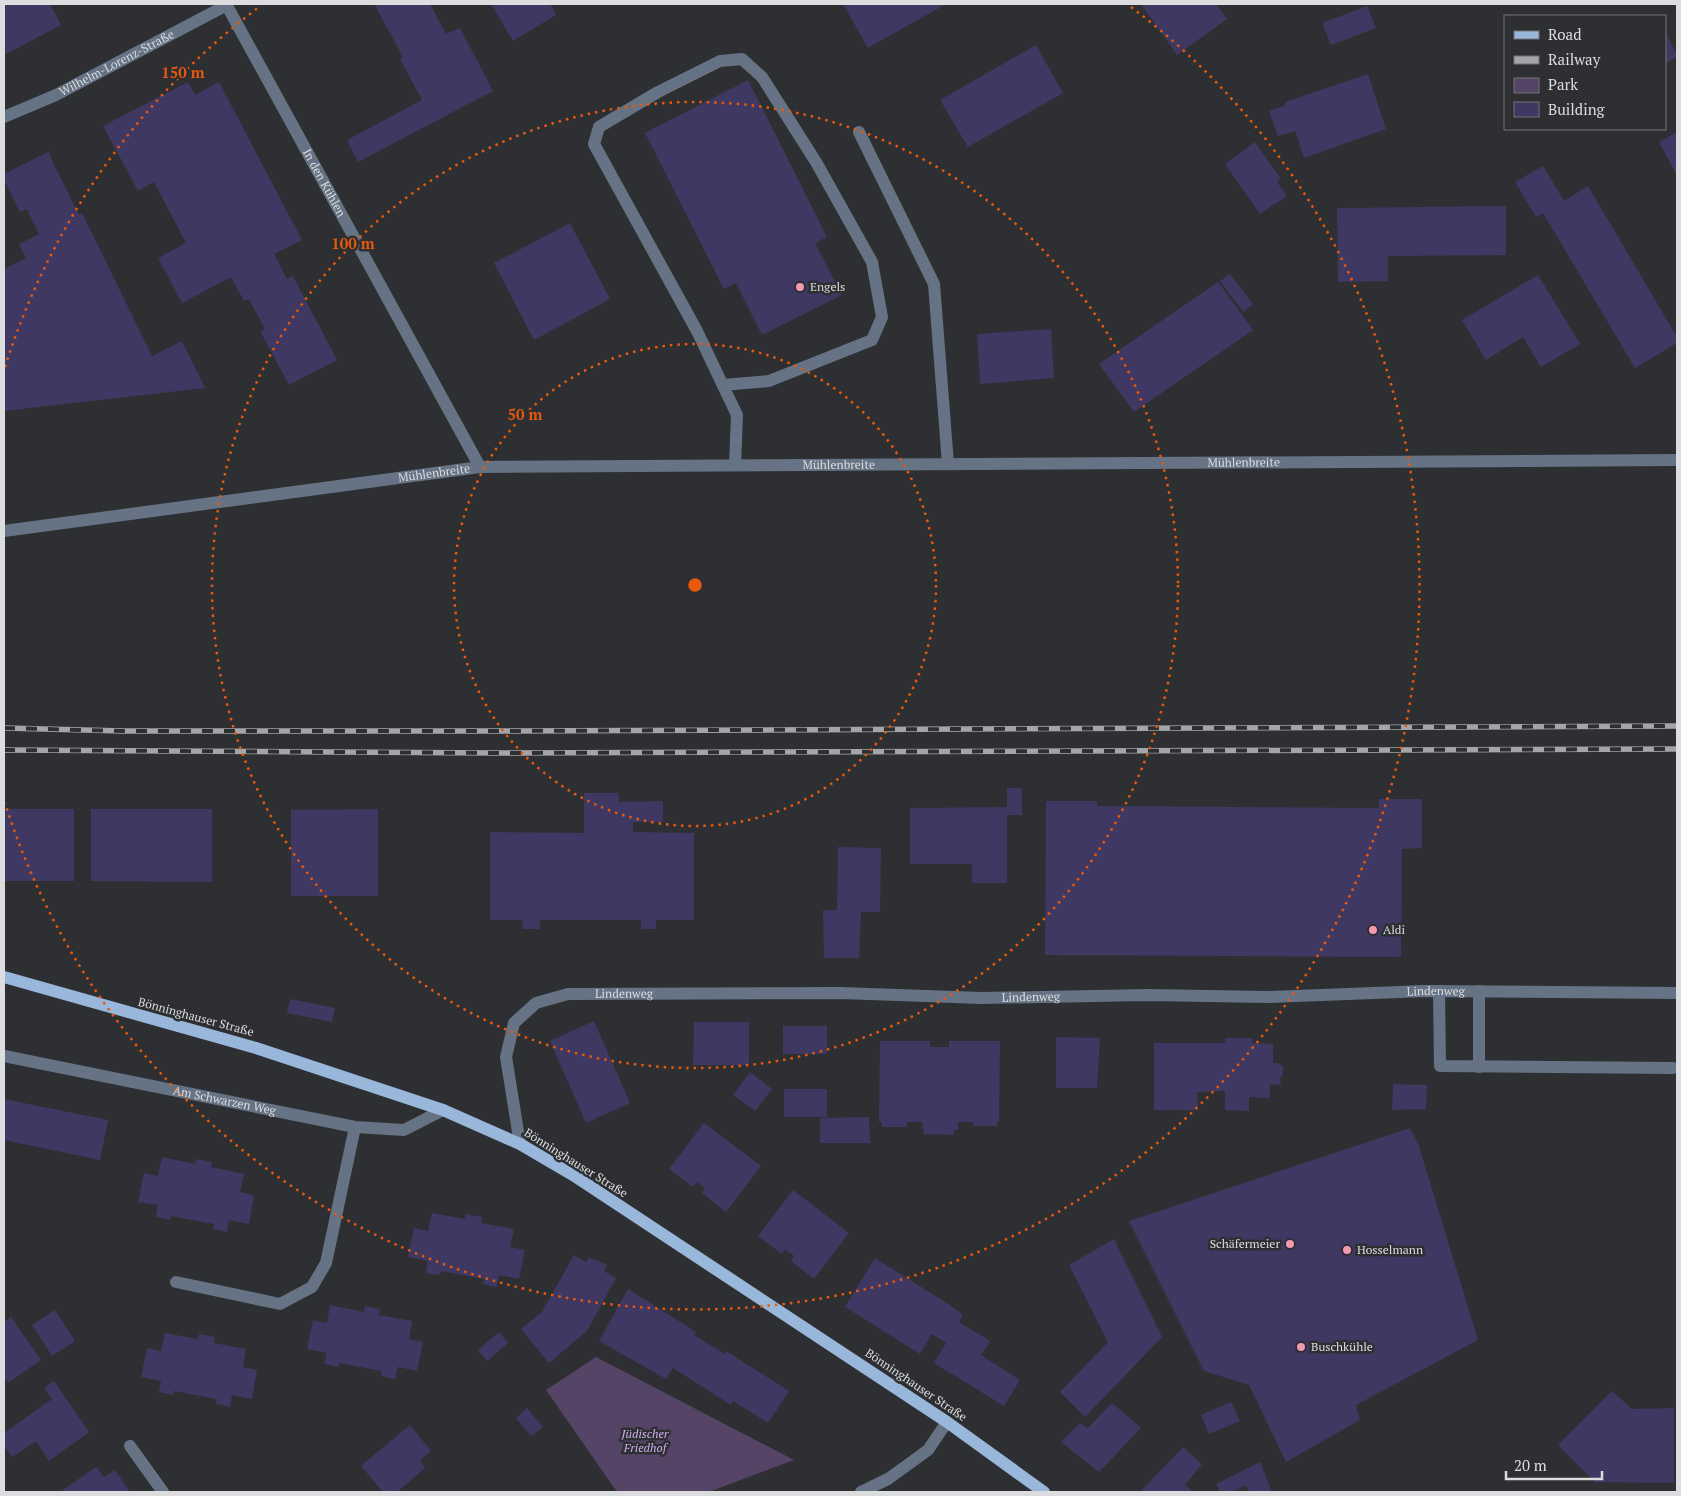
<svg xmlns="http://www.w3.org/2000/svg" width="1681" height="1496" font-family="'PT Serif',serif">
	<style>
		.green { fill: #564466 }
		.building { fill: #3f3862 }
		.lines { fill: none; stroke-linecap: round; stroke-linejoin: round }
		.minor { stroke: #657384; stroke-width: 12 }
		.major { stroke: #99b7da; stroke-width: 12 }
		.rail-casing { stroke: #a4a5a8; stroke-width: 5.5 }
		.rail { stroke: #2e2f32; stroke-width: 4; stroke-dasharray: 11; stroke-linecap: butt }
		.ring { fill: none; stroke: #e8590c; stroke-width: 2.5; stroke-dasharray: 2.5 5 }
		.poi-dot { fill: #f29aaf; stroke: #2e2f32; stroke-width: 2 }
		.labels { text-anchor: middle; stroke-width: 5; stroke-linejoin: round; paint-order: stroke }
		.street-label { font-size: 12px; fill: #dcdddf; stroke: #2e2f32 }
		.poi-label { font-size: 12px; fill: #dcdddf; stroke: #2e2f32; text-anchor: start }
		.park-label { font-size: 12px; font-style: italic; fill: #d1aef1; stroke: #2e2f32 }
		.centre { fill: #e8590c; stroke: #2e2f32; stroke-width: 2.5 }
		.ring-label { font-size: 15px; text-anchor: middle; font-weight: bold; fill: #e8590c; stroke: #2e2f32; stroke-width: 5; stroke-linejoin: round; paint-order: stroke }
	</style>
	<rect width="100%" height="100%" fill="#2e2f32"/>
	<!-- green -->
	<path class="green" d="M596 1357 794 1460 709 1492H617L546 1390Z"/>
	<!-- building -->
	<g class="building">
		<path d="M4 4H50L61 25 4 55Z"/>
		<path d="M374 4H430L446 34 460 28 493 91 358 162 347 140 422 100 400 59 403 57Z"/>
		<path d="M491 4H550L556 15 513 41Z"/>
		<path d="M843 4H946L868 48Z"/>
		<path d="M1141 4H1216L1227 19 1177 55Z"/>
		<path d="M1367 6 1376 28 1331 45 1322 23Z"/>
		<path d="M1665 31 1677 55V57L1665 64Z"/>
		<path d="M1036 45 1063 93 968 147 940 100Z"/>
		<path d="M1368 74 1386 129 1304 158 1295 131 1278 136 1269 111 1286 105 1285 102Z"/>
		<path d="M748 80 827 237 815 243 842 295 762 335 736 283 724 289 645 133Z"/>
		<path d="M188 82 195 95 219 82 302 240 274 254 287 279 293 276 337 360 289 385 260 331 265 329 249 299 244 301 231 277 182 303 158 258 186 243 154 182 138 191 103 126Z"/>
		<path d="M1677 132V176L1659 142Z"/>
		<path d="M1255 142 1281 179 1277 182 1287 196 1260 214 1225 164Z"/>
		<path d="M50 151 49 154 79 215 82 213 152 356 182 341 205 388 4 411V269L26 258 19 244 39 234 27 209 20 212 4 179V174Z"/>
		<path d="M1543 166 1564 201 1588 186 1677 337V343L1635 368 1543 213 1536 217 1515 182Z"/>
		<path d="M1506 206V255L1388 256V281L1338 282 1337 208Z"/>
		<path d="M570 223 610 299 534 340 494 263Z"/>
		<path d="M1230 274 1253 304 1243 312 1220 281Z"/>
		<path d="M1538 275 1580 344 1541 367 1523 337 1486 360 1462 320Z"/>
		<path d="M1218 282 1253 330 1134 412 1099 364Z"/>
		<path d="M1051 329 1054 378 980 384 977 334Z"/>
		<path d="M1007 788H1022V815H1007V883H972V864H910V808L1007 807Z"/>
		<path d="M584 793H618L619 802 663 801V822H633V832L694 833V920H656V929H641V920H540V929H522L523 920H490V832L584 833Z"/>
		<path d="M1379 799H1422V848L1402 849 1401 957 1045 955 1046 801H1097V806L1379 808Z"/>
		<rect x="4" y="809" width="70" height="72"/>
		<path d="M91 809H212V882L91 881Z"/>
		<path d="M378 809V896H291V810Z"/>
		<path d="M838 847 881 848 880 912H861L859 958H824L823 910H837Z"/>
		<path d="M290 999 335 1008 332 1022 287 1013Z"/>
		<path d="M594 1021 630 1103 586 1123 550 1041Z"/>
		<path d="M694 1022H749V1065H693Z"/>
		<rect x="783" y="1026" width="44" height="28"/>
		<path d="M1056 1037 1100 1038 1097 1088H1056Z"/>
		<path d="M1225 1038H1252V1043L1273 1044V1063H1278L1283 1067V1073L1280 1079 1281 1085 1270 1084V1098L1249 1097V1111L1225 1110V1091L1197 1092 1198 1110H1154V1043H1225Z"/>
		<path d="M880 1041H930V1047H949V1041H1000L999 1122H997V1126H973V1122H958V1130H954V1135L924 1134 922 1122H907V1127H882V1122H879Z"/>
		<path d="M750 1072 772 1089 755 1111 733 1095Z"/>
		<path d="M1393 1084 1427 1085 1426 1109 1392 1110Z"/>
		<rect x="784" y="1089" width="43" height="28"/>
		<path d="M4 1099 108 1120 100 1160 4 1140Z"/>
		<path d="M869 1117 870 1143H820V1118Z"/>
		<path d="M704 1123 761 1166 726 1212 702 1193 705 1188 697 1182 693 1187 669 1169Z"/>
		<path d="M1410 1128 1418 1143 1478 1340 1356 1405 1360 1420 1286 1462 1249 1385 1204 1371 1129 1221Z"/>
		<path d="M162 1157 195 1164 196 1159 212 1162 211 1167 244 1174 240 1192 254 1195 249 1224 229 1220 227 1232 213 1229 214 1224 171 1216 170 1220 156 1217 158 1205 138 1202 144 1173 158 1176Z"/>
		<path d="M793 1190 849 1233 814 1279 791 1261 794 1256 785 1249 782 1254 758 1236Z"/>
		<path d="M432 1213 465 1219 466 1214 482 1217 481 1223 514 1229 510 1247 525 1250 519 1279 499 1275 497 1287 483 1284 484 1279 441 1271 440 1275 426 1273 428 1261 408 1257 414 1228 428 1231Z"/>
		<path d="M1114 1239 1162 1337 1085 1417 1060 1392 1108 1342 1069 1265Z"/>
		<path d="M574 1255 586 1262 589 1257 607 1265 604 1271 616 1278 587 1331 549 1363 521 1329 542 1312Z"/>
		<path d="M875 1258 950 1305 963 1315 959 1322 990 1341 981 1355 1020 1380 1004 1406 934 1363 946 1343 932 1334 920 1354 845 1307Z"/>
		<path d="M628 1289 696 1332 694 1335 725 1354 726 1351 789 1391 768 1423 733 1401 731 1405 673 1368 666 1379 599 1341Z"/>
		<path d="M330 1305 364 1312 365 1306 380 1309 379 1315 412 1321 409 1339 423 1342 417 1371 398 1367 395 1379 381 1376 382 1371 339 1363 338 1367 324 1364 327 1353 307 1349 313 1320 327 1323Z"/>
		<path d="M55 1310 75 1341 52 1356 32 1325Z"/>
		<path d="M11 1317 41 1360 8 1383 6 1379 4 1380V1322Z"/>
		<path d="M499 1332 508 1343 487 1361 478 1350Z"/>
		<path d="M165 1333 198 1339 199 1334 215 1337 214 1343 246 1349 243 1367 257 1370 252 1399 232 1395 230 1407 216 1404 217 1399 174 1391 173 1395 159 1392 161 1381 141 1377 147 1348 161 1351Z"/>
		<path d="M54 1381 89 1432 49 1461 36 1441 12 1457 4 1445V1433L52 1399 44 1388Z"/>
		<path d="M1612 1391 1632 1409 1674 1408V1483L1595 1482 1558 1445Z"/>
		<path d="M1231 1402 1240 1421 1209 1434 1201 1415Z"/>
		<path d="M1112 1403 1141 1428 1099 1472 1061 1442 1080 1423 1088 1428Z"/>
		<path d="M527 1408 543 1427 531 1436 516 1418Z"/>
		<path d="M410 1425 431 1451 420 1461 425 1468 397 1492H383L361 1466Z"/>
		<path d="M1183 1447 1202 1464 1185 1485 1193 1492H1140Z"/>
		<path d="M1260 1462 1272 1492H1249L1246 1485 1232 1492H1220L1216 1484Z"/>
		<path d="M96 1467 104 1477 115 1470 130 1492H60Z"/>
	</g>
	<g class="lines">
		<!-- minor -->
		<g class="minor">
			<path id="s1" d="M226 4 480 467"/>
			<path id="s2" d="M4 117 56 95 227 5"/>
			<path d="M859 132 934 284 948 464"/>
			<path d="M723 385 769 381 872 340 882 317 872 262 816 162 762 77 742 59 720 61 658 92 599 127 594 144 697 331 737 415 735 465"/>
			<path id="s3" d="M4 531 480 467 1677 460"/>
			<path d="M1439 991 1440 1066 1673 1068"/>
			<path id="s4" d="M4 1056 355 1127 404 1130 443 1110"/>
			<path d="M1479 1067V991"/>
			<path id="s5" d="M520 1144 506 1057 514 1023 536 1003 568 994 841 993 982 998 1147 995 1268 997 1425 991 1677 993"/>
			<path d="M176 1282 280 1304 312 1287 326 1263 355 1127"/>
			<path d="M130 1446 163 1492"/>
			<path d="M861 1492 888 1479 928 1450 947 1422"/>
		</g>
		<!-- major -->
		<path class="major" d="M4 977 256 1048 443 1110 520 1144 573 1175 947 1422 1044 1492"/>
		<!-- rail casing -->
		<g class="rail-casing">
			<g id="rail">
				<path d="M4 728 124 731H500L1677 726"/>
				<path d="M4 750 498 753 1677 749"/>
			</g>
		</g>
		<!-- rail -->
		<use href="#rail" class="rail"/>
	</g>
	<!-- distance rings -->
	<g class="ring">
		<circle cx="695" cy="585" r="241"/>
		<circle cx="695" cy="585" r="483"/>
		<path d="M5 367A724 724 0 0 1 259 7M1131 7A724 724 0 1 1 5 803"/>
	</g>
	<!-- markers -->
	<g class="poi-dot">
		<circle cx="800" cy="287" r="5"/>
		<circle cx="1373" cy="930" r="5"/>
		<circle cx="1290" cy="1244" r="5"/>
		<circle cx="1347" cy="1250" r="5"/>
		<circle cx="1301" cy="1347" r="5"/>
	</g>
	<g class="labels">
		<!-- street labels -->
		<g class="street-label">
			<text dy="4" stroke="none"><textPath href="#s2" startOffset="125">Wilhelm-Lorenz-Straße</textPath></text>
			<text dy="4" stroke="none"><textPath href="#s1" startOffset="204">In den Kühlen</textPath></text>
			<text dy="4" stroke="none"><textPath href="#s3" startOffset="1244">Mühlenbreite</textPath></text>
			<text dy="4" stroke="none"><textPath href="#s3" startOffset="839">Mühlenbreite</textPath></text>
			<text dy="4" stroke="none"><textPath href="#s3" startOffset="434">Mühlenbreite</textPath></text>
			<text dy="4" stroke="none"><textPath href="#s5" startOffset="1054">Lindenweg</textPath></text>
			<text dy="4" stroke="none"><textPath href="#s5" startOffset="242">Lindenweg</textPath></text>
			<text dy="4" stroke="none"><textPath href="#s5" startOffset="649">Lindenweg</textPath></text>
			<text transform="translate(196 1017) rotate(15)" y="4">Bönninghauser Straße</text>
			<text dy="4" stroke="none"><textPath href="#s4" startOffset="225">Am Schwarzen Weg</textPath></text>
			<text transform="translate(576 1163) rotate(32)" y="4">Bönninghauser Straße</text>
			<text transform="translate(916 1385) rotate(34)" y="4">Bönninghauser Straße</text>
		</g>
		<!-- poi labels -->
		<g class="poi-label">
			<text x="810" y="291">Engels</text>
			<text x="1383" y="934">Aldi</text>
			<text x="1280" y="1248" text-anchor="end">Schäfermeier</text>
			<text x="1357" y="1254">Hosselmann</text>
			<text x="1311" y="1351">Buschkühle</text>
		</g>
		<!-- park labels -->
		<g class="park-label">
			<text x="645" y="1438">Jüdischer<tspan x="645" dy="14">Friedhof</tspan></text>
		</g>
	</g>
	<circle cx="695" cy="585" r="8" class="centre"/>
	<g class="ring-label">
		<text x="183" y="78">150 m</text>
		<text x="353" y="249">100 m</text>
		<text x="525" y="420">50 m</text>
	</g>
	<!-- border -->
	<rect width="1681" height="1496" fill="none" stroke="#dcdddf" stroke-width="10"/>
	<!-- legend -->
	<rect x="1504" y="15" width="162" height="115" fill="#2e2f32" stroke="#747577"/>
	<rect x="1514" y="31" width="25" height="8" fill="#99b7da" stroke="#747577"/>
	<text x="1548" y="40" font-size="15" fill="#dcdddf">Road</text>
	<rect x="1514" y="56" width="25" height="8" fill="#a4a5a8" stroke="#747577"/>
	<text x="1548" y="65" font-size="15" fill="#dcdddf">Railway</text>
	<rect x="1514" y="78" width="25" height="15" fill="#564466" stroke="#747577"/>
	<text x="1548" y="90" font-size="15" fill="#dcdddf">Park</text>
	<rect x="1514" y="102" width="25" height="15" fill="#3f3862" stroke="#747577"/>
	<text x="1548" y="115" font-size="15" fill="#dcdddf">Building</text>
	<!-- scale -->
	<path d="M1506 1471v8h96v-8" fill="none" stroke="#dcdddf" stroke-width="2.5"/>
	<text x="1514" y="1471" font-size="15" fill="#dcdddf" stroke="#2e2f32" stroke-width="4" paint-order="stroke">20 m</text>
</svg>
